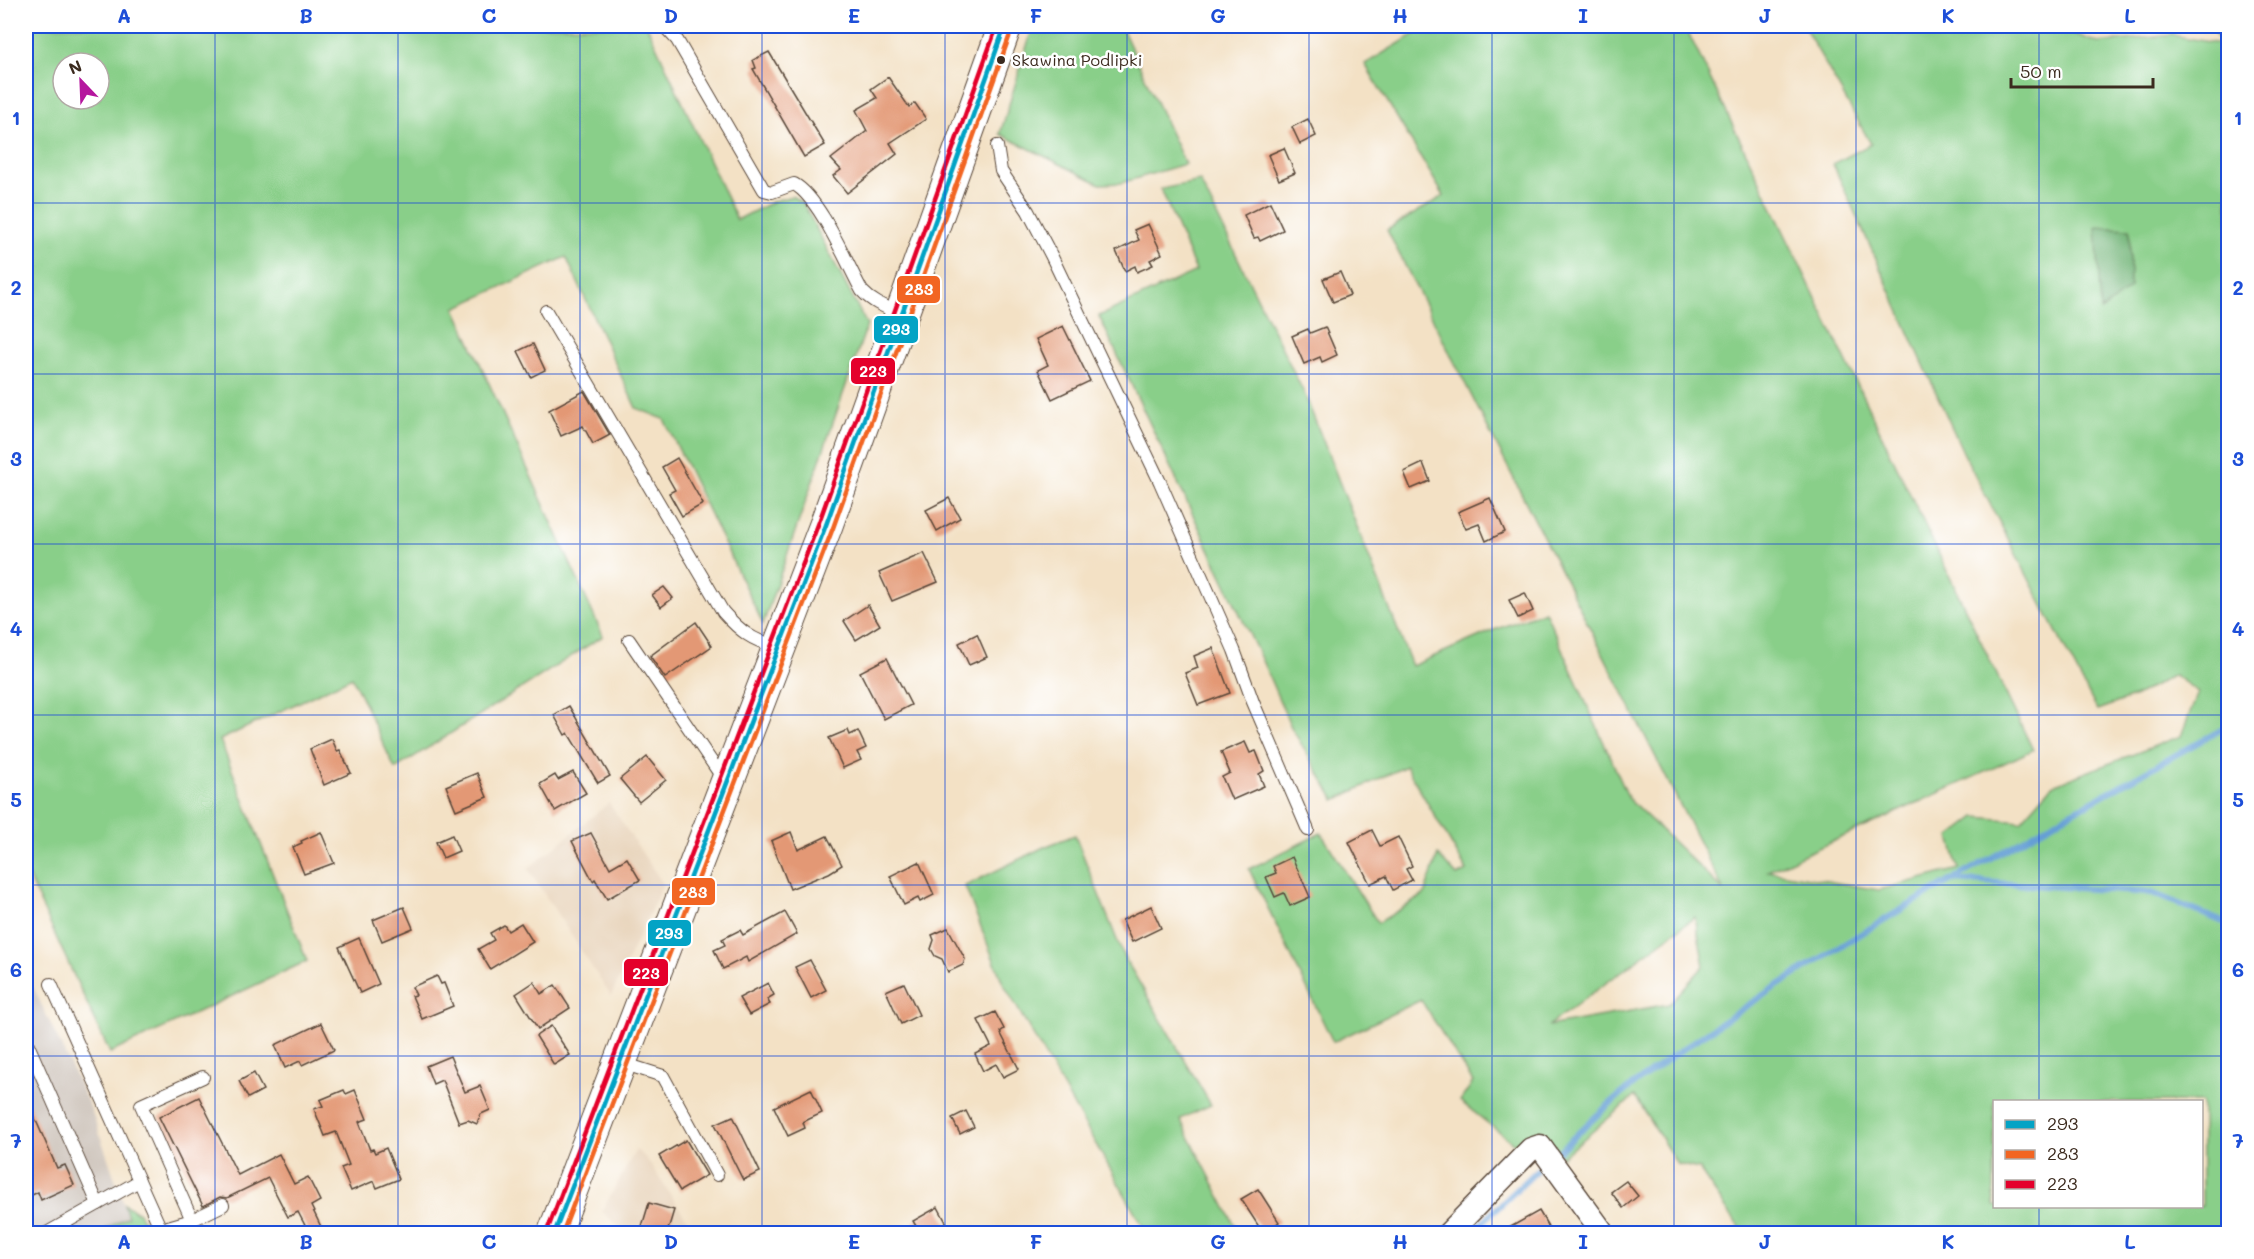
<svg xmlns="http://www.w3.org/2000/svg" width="2254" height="1259" font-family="Mali,sans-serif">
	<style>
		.built { fill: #e6d0b5 }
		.industrial { fill: #ccc2b9 }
		.green { fill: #89cf89; stroke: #627c54; stroke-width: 1.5; fill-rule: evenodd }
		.forest { fill: #6eb275; stroke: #546e4a; stroke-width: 1.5 }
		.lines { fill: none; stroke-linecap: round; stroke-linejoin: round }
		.stream { stroke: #659fd5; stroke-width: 6 }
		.building { fill: #e39875 }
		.service-casing { stroke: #574537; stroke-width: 14 }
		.minor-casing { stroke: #574537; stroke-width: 25 }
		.secondary-casing { stroke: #574537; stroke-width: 35 }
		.service { stroke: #fff; stroke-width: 12 }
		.minor { stroke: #fff; stroke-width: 22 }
		.secondary { stroke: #fff; stroke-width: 33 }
		.bus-1-casing { stroke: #fff; stroke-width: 9 }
		.bus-2-casing { stroke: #fff; stroke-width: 9 }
		.bus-3-casing { stroke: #fff; stroke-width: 9 }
		.bus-1 { stroke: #03a3c5; stroke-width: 4.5 }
		.bus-2 { stroke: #f26522; stroke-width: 4.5 }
		.bus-3 { stroke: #e4002b; stroke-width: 4.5 }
		.grid { fill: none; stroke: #1d4ed8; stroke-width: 1.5; stroke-opacity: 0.55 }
		.bus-dot { fill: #3b2a1e; stroke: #fff; stroke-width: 2 }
		.labels { text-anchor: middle; stroke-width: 5; stroke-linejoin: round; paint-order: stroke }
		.bus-label { font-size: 16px; fill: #3b2a1e; stroke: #fff; text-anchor: start }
		.line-badge { stroke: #fff; stroke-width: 2 }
		.badge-label { font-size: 16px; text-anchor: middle; font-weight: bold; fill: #fff }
		.neatline { fill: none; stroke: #1d4ed8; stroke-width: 2 }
		.grid-label { font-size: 20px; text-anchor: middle; font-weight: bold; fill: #1d4ed8 }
	</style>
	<rect width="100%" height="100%" fill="#fff"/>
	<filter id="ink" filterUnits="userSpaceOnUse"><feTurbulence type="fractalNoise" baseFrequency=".0167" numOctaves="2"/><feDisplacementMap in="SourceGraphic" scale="12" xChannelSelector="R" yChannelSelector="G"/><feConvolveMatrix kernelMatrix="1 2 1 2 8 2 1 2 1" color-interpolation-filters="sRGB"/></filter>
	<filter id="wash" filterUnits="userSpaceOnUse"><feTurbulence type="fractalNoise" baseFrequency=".008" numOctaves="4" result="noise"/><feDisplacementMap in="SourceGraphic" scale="24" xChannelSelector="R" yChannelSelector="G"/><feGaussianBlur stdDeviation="1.35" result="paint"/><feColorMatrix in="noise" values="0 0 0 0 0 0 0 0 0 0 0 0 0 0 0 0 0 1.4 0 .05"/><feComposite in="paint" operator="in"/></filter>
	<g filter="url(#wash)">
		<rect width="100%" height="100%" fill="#f3e1c5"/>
		<!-- built -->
		<g class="built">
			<path d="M609 803 663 884 611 996 528 869Z"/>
			<path d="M636 1150 646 1158 696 1233H625L602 1211Z"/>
		</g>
		<!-- industrial -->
		<path class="industrial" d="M26 972 91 1109 128 1217 98 1233H26Z"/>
		<!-- green -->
		<g class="green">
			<path d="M26 26H647L737 220 774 201 792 196 803 203 867 325 763 624 664 419 636 408 566 257 455 308 603 636 395 769 352 677 220 740 307 961 110 1053 26 872ZM63 63H99V99H63Z"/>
			<path d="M1033 26H1121L1185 164 1121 183 1100 184 1000 134Z"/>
			<path d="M1428 26H1685L2033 750 1768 871 1879 890 1959 869 1950 837 1976 817 2021 821 2053 785 2181 736 2198 692 2174 675 2136 696 2097 710 1963 452 1833 164 1871 144 1804 26H1891L1899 35 1937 26H2045L2061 29 2098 43 2172 35 2220 44 2212 26H2228V1233H1743L1699 1169 1677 1164 1635 1096 1562 1157 1542 1130 1517 1146 1460 1101 1473 1082 1421 1000 1333 1042 1249 869 1321 833 1378 923 1424 895 1438 855 1457 876 1467 871 1406 766 1335 800 1291 727 1264 665 1099 316 1196 271 1161 189 1200 181 1305 395 1412 666 1494 630 1545 611 1629 799 1724 891 1387 230 1444 196 1365 64ZM1695 917 1704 966 1669 1004 1548 1026ZM1994 1102H2202V1206H1994Z"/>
			<path d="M1075 835 1123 955 1211 1105 1180 1119 1239 1233H1147L1002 981 965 886 1044 847Z"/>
			<path d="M124 1204 139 1213 150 1233H98L128 1217Z"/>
		</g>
		<!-- forest -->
		<path class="forest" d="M2096 227 2130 229V288L2101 311Z"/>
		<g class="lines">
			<!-- stream -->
			<g class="stream">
				<path d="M1952 880 2152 893 2228 924"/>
				<path d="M1558 1152C1582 1130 1606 1105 1633 1085 1820 947 2026 838 2228 726"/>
				<path d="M1470 1234 1544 1164"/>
			</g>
		</g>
		<g id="blocks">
			<!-- building -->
			<g class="building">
				<path d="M769 52 825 145 804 157 753 69 756 68 753 60Z"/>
				<path d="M888 77 909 107 915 103 926 119 890 143 897 154 847 193 833 176 841 170 831 159 867 131 856 110 877 98 871 89Z"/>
				<path d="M1308 119 1316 136 1300 144 1292 127Z"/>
				<path d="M1284 148 1295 173 1279 180 1268 155Z"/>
				<path d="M1270 202 1283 230 1260 241 1258 237 1254 238 1244 215Z"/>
				<path d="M1148 224 1162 254 1150 260 1153 265 1137 272 1135 266 1125 271 1116 251 1139 240 1134 230Z"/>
				<path d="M1340 272 1350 295 1333 302 1323 279Z"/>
				<path d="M1063 326 1090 381 1052 399 1038 370 1048 365 1036 339Z"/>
				<path d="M1325 327 1337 355 1322 362 1320 357 1304 364 1292 336 1308 329 1310 333Z"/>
				<path d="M533 344 545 370 531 377 518 351Z"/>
				<path d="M584 391 610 435 593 444 583 426 561 436 549 410Z"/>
				<path d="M677 458 703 504 682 516 669 493 675 490 662 467Z"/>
				<path d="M1423 463 1430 481 1411 489 1404 472Z"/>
				<path d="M949 498 960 518 937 531 926 510Z"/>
				<path d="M1490 498 1505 532 1486 541 1479 524 1466 529 1458 512Z"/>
				<path d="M924 553 938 582 892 601 879 573Z"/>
				<path d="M664 587 673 598 661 607 652 595Z"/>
				<path d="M1525 593 1533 611 1518 618 1509 600Z"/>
				<path d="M868 605 880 625 856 640 844 621Z"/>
				<path d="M696 622 712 646 665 678 650 656Z"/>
				<path d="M977 634 987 657 969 665 959 643Z"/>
				<path d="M1213 648 1230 693 1198 705 1185 673 1198 668 1194 656Z"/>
				<path d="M887 658 911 705 884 719 860 672Z"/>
				<path d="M569 706 610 776 598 783 568 733 565 735 554 715Z"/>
				<path d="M848 730 850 735 858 731 866 748 857 752 861 760 843 768 829 738Z"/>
				<path d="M332 739 337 751 340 750 351 773 324 785 310 749Z"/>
				<path d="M1245 742 1250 753 1256 751 1264 771 1259 774 1264 786 1232 800 1222 777 1230 773 1221 752Z"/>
				<path d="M647 757 666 780 639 802 620 779Z"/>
				<path d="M573 772 586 793 555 811 540 784 555 775 558 780Z"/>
				<path d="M477 773 487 797 456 810 446 786Z"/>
				<path d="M1372 830 1380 846 1398 837 1412 866 1406 869 1412 880 1393 890 1386 876 1370 884 1349 842Z"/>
				<path d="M321 832 334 863 304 874 293 847 302 843 301 841Z"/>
				<path d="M791 832 798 850 827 836 842 865 829 873 790 889 771 841Z"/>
				<path d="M591 833 610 868 627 858 640 880 607 899 595 879 593 881 572 841Z"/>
				<path d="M452 835 459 851 443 858 436 842Z"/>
				<path d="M1292 857 1310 897 1290 906 1284 893 1275 897 1266 877 1276 873 1273 866Z"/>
				<path d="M919 862 934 895 920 902 918 898 904 905 890 876Z"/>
				<path d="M1151 906 1161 928 1132 942 1122 920Z"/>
				<path d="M404 907 413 928 382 941 373 920Z"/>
				<path d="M785 912 797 934 748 962 746 957 723 969 714 950 725 945 722 939 740 930 743 935Z"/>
				<path d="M521 923 533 942 490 969 478 949 494 940 490 933 504 925 508 931Z"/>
				<path d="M948 928 965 959 963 965 948 972 942 959 935 956 931 949 934 940 932 935Z"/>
				<path d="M359 938 379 984 360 993 339 947Z"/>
				<path d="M810 960 826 990 811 998 795 967Z"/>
				<path d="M437 976 441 984 444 983 453 1006 422 1019 412 996 416 995 412 987Z"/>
				<path d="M534 982 541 994 555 985 570 1008 538 1029 516 994Z"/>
				<path d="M768 983 774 995 767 999 770 1004 749 1015 739 998Z"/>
				<path d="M904 983 919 1015 901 1024 886 991Z"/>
				<path d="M995 1012 1004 1029 1000 1032 1019 1069 1003 1077 996 1064 983 1071 975 1054 991 1046 978 1020Z"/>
				<path d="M321 1023 334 1050 302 1065 300 1061 285 1068 275 1045Z"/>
				<path d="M551 1026 570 1055 554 1065 536 1036Z"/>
				<path d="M450 1056 465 1092 480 1086 490 1110 481 1114 477 1124 468 1120 459 1123 442 1080 433 1084 426 1066Z"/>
				<path d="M254 1073 263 1090 248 1098 239 1081Z"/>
				<path d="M811 1089 822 1113 803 1122 805 1128 788 1136 774 1107Z"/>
				<path d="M344 1090 346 1094 355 1090 367 1119 359 1122 370 1150 373 1149 375 1153 386 1148 399 1179 377 1188 374 1181 351 1191 341 1168 349 1165 336 1132 325 1136 314 1109 323 1106 320 1100Z"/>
				<path d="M199 1097 238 1175 279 1154 294 1184 308 1177 320 1201 311 1206 324 1233H309L298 1212 288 1217 268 1178 227 1198 220 1197 203 1206 159 1117Z"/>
				<path d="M26 1098 57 1168 65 1165 74 1185 41 1200 38 1192 26 1198Z"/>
				<path d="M966 1111 974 1127 960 1134 952 1118Z"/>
				<path d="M733 1116 760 1172 743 1180 715 1124Z"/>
				<path d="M686 1140 707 1175 680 1191 659 1156Z"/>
				<path d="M1626 1181 1638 1196 1623 1208 1611 1192Z"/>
				<path d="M1258 1189 1279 1222 1263 1233 1241 1199Z"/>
				<path d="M649 1203 674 1210 667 1233H640Z"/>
				<path d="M938 1207 948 1226 934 1233H920L913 1221Z"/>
				<path d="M1539 1211 1552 1233H1500Z"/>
			</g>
		</g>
	</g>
	<g filter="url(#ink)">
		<use href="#blocks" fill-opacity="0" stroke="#574537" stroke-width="1.5"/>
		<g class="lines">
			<!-- service casing -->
			<g class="service-casing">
				<g id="service">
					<path d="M664 26 677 40 764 190 772 192 794 184C820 198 847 264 862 291 873 303 885 307 900 313"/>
					<path d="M997 146 1001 171 1028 211 1051 255 1160 482 1234 650 1253 702 1308 830"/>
					<path d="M546 311 723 612C739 630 754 643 779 646"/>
					<path d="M629 640 724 780"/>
					<path d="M51 984 163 1234"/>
					<path d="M26 1040 98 1204"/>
					<path d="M622 1063 663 1076 717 1175"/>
					<path d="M192 1220 223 1205"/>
					<path d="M161 1229 192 1220 141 1105 203 1077"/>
					<path d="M45 1234 139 1181"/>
				</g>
			</g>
			<!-- minor casing -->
			<g class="minor-casing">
				<path id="minor" d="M1448 1234 1531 1149 1540 1146 1604 1234"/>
			</g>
			<!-- secondary casing -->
			<g class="secondary-casing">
				<path id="secondary" d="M554 1234 826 525 1005 26"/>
			</g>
			<!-- service -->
			<use href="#service" class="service"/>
			<!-- minor -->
			<use href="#minor" class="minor"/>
			<!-- secondary -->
			<use href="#secondary" class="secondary"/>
			<!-- bus-1 casing -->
			<g class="bus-1-casing">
				<path id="bus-1" d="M554 1234 826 525 1005 26"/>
			</g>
			<!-- bus-2 casing -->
			<g class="bus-2-casing">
				<path id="bus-2" d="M562 1234 833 528 1012 29"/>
			</g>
			<!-- bus-3 casing -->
			<g class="bus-3-casing">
				<path id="bus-3" d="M547 1231 819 522 997 26"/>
			</g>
			<!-- bus-1 -->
			<use href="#bus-1" class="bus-1"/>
			<!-- bus-2 -->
			<use href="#bus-2" class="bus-2"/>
			<!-- bus-3 -->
			<use href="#bus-3" class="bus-3"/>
		</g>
	</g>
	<!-- grid -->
	<path class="grid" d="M215 26V1234M398 26V1234M580 26V1234M762 26V1234M945 26V1234M1127 26V1234M1309 26V1234M1492 26V1234M1674 26V1234M1856 26V1234M2039 26V1102M26 203H2228M26 374H2228M26 544H2228M26 715H2228M26 885H2228M26 1056H2228M2039 1206V1234"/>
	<!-- markers -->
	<circle class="bus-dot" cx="1001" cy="60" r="5"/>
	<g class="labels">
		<!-- bus labels -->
		<g class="bus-label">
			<text x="1012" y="66">Skawina Podlipki</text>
		</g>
	</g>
	<g class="line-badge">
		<rect x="896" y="275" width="45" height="29" rx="6" fill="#f26522"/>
		<rect x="873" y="315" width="46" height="29" rx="6" fill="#03a3c5"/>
		<rect x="850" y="357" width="46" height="28" rx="6" fill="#e4002b"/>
		<rect x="671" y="877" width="45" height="29" rx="6" fill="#f26522"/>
		<rect x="647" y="919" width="45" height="28" rx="6" fill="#03a3c5"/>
		<rect x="623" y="958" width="46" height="29" rx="6" fill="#e4002b"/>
	</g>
	<g class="badge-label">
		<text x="919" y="295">283</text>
		<text x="896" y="335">293</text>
		<text x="873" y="377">223</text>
		<text x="693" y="898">283</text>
		<text x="669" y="939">293</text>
		<text x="646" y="979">223</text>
	</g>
	<!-- margin -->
	<rect width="2254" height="1259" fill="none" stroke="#fff" stroke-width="66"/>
	<!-- legend -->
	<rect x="1993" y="1100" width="210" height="108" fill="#ffffff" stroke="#b1aaa5" stroke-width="1.5"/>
	<rect x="2005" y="1120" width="30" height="9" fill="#03a3c5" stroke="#b1aaa5" stroke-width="1.5"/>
	<text x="2047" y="1130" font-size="18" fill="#3b2a1e">293</text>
	<rect x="2005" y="1150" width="30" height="9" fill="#f26522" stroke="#b1aaa5" stroke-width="1.5"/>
	<text x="2047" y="1160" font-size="18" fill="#3b2a1e">283</text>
	<rect x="2005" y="1180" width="30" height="9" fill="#e4002b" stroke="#b1aaa5" stroke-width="1.5"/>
	<text x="2047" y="1190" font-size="18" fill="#3b2a1e">223</text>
	<!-- north arrow -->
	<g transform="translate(81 81) rotate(337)"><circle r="28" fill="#ffffff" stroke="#b1aaa5" stroke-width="1.5"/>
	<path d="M0-4.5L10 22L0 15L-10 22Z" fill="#b5179e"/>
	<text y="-9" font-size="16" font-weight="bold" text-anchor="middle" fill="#3b2a1e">N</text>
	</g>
	<!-- scale -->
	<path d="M2011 78v9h142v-9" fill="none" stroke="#3b2a1e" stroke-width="3"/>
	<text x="2020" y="78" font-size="18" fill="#3b2a1e" stroke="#ffffff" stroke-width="4.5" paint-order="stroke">50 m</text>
	<rect x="33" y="33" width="2188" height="1193" class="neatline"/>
	<g class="grid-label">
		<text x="124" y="23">A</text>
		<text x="306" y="23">B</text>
		<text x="489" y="23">C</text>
		<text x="671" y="23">D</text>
		<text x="854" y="23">E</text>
		<text x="1036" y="23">F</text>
		<text x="1218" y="23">G</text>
		<text x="1400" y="23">H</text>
		<text x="1583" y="23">I</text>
		<text x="1765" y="23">J</text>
		<text x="1948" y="23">K</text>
		<text x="2130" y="23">L</text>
		<text x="16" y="125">1</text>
		<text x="2238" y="125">1</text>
		<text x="16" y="295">2</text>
		<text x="2238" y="295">2</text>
		<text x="16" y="466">3</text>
		<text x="2238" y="466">3</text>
		<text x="16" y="636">4</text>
		<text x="2238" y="636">4</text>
		<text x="16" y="807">5</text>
		<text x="2238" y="807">5</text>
		<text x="16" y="977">6</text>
		<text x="2238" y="977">6</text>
		<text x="16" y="1148">7</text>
		<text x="2238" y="1148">7</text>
		<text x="124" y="1249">A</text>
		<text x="306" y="1249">B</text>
		<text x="489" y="1249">C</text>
		<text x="671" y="1249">D</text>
		<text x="854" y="1249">E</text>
		<text x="1036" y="1249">F</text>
		<text x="1218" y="1249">G</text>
		<text x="1400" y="1249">H</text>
		<text x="1583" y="1249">I</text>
		<text x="1765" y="1249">J</text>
		<text x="1948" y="1249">K</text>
		<text x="2130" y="1249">L</text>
	</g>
</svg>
